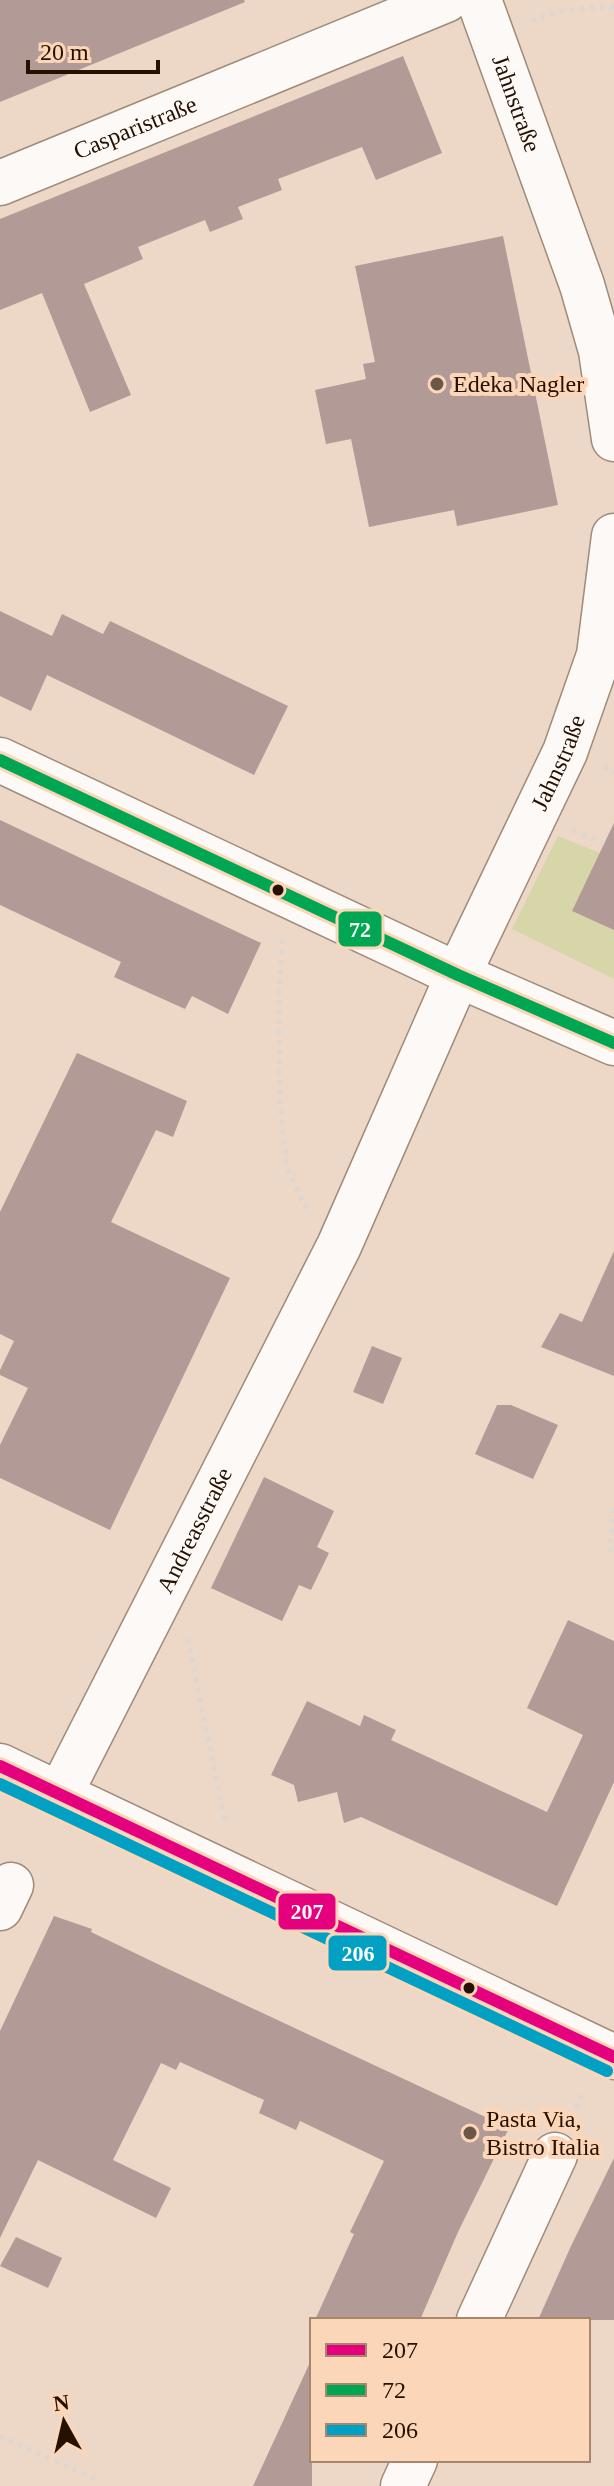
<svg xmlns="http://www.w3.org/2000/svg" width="614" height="2486" font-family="'Times New Roman',serif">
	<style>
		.green { fill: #d6d6a9 }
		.building { fill: #b29a97 }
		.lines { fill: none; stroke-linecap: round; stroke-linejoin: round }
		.minor-casing { stroke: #9f8b79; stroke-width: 47 }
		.tertiary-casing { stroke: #9f8b79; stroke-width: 47 }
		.primary-casing { stroke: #9f8b79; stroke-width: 47 }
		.path { stroke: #ded6d0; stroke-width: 5; stroke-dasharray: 4 6; stroke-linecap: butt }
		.minor { stroke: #fcf9f7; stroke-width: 44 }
		.tertiary { stroke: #fcf9f7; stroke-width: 44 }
		.primary { stroke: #fcf9f7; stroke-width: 44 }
		.bus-1-casing { stroke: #fcd6b8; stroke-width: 18 }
		.bus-2-casing { stroke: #fcd6b8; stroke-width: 18 }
		.bus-3-casing { stroke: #fcd6b8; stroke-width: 18 }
		.bus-1 { stroke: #e5007d; stroke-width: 12 }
		.bus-2 { stroke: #00a651; stroke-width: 12 }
		.bus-3 { stroke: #02a1c4; stroke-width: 12 }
		.poi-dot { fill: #6c5646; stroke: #fcd6b8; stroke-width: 3 }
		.bus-dot { fill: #261000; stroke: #fcd6b8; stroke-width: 3 }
		.labels { text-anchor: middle; stroke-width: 8; stroke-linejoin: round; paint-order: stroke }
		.street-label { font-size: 24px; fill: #261000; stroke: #fcd6b8 }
		.poi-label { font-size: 24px; fill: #261000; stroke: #fcd6b8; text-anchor: start }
		.line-badge { stroke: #fcd6b8; stroke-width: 3 }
		.badge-label { font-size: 22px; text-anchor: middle; font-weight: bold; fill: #fff }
	</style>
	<rect width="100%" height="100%" fill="#edd8c7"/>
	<!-- green -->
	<path class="green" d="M558 836 600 853 572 911 614 930V979L512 929Z"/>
	<!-- building -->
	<g class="building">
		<path d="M0 0H244L245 2 0 102Z"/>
		<path d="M403 56 442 153 376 180 362 147 278 179 282 190 238 207 243 219 210 232 205 220 138 247 143 259 84 284 131 395 90 412 42 293 0 310V219Z"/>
		<path d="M503 236 558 505 457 526 454 510 369 527 351 439 326 444 315 390 366 379 363 364 375 362 355 266Z"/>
		<path d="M0 611 52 636 62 614 103 634 110 621 288 706 254 775 47 675 31 711 0 696Z"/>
		<path d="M0 820 261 943 228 1014 192 996 185 1009 114 977 121 962 0 905Z"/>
		<path d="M614 823V930L572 911Z"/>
		<path d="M77 1053 187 1101 173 1137 156 1130 111 1222 230 1278 110 1530 0 1478V1445L28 1388 0 1375V1370L14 1341 0 1334V1212Z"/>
		<path d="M614 1251V1376L541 1347 560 1313 582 1322Z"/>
		<path d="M372 1346 402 1358 383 1404 353 1392Z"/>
		<path d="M497 1405H511L558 1425 533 1479 475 1454Z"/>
		<path d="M264 1477 334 1511 317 1547 329 1553 311 1590 299 1585 282 1621 211 1588Z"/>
		<path d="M568 1620 614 1641V1782L557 1906 361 1817 344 1823 337 1792 298 1802 294 1785 271 1775 307 1701 360 1726 364 1715 396 1730 391 1740 547 1812 583 1735 527 1708Z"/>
		<path d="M54 1916 92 1929 91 1932 166 1968 509 2128 458 2232 420 2320H315L354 2234 350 2232 384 2161 300 2121 296 2130 259 2113 264 2100 180 2062 176 2070 161 2063 113 2160 171 2188 156 2218 38 2160 0 2238V2031Z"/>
		<path d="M614 2158V2320H538L571 2246Z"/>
		<path d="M16 2237 62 2258 48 2288 0 2266Z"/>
		<path d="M312 2358V2486H253L278 2432Z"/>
	</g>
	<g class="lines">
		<!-- minor casing -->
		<g class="minor-casing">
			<g id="minor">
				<path id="s1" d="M479 0 582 285 601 351 614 439"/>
				<path id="s2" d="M0 183 446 0"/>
				<path id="s3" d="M60 1794 339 1246 458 975 565 752 599 655 614 536"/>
				<path d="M0 1908 11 1885"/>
				<path d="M479 2320 555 2155"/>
				<path d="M403 2486 415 2460"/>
			</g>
		</g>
		<!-- tertiary casing -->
		<g class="tertiary-casing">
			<path id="tertiary" d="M0 760 458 975 614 1043"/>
		</g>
		<!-- primary casing -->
		<g class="primary-casing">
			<path id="primary" d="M0 1766 614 2057"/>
		</g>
		<!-- path -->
		<g class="path">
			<path d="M532 21C555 9 587 8 614 7"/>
			<path d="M604 767 614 772"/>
			<path d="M573 830 604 844"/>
			<path d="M282 940 279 1000 280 1107 287 1168 306 1209"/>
			<path d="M614 1509 609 1548 614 1555"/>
			<path d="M188 1639 226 1825"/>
			<path d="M572 2117 584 2090"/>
			<path d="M0 2436 96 2479"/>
		</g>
		<!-- minor -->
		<use href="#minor" class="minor"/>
		<!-- tertiary -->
		<use href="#tertiary" class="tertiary"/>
		<!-- primary -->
		<use href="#primary" class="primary"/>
		<!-- bus-1 casing -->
		<g class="bus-1-casing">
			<path id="bus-1" d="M0 1766 614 2057"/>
		</g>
		<!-- bus-2 casing -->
		<g class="bus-2-casing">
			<path id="bus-2" d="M0 760 458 975 614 1043"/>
		</g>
		<!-- bus-3 casing -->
		<g class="bus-3-casing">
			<path id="bus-3" d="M0 1784 607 2071"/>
		</g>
		<!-- bus-1 -->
		<use href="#bus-1" class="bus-1"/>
		<!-- bus-2 -->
		<use href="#bus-2" class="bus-2"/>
		<!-- bus-3 -->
		<use href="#bus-3" class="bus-3"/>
	</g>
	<!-- markers -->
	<g class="poi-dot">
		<circle cx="437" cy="384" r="8"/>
		<circle cx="470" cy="2133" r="8"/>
	</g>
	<g class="bus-dot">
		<circle cx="278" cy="890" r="7"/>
		<circle cx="469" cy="1988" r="7"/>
	</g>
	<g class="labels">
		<!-- street labels -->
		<g class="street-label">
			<text dy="8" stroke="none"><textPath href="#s1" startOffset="110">Jahnstraße</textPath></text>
			<text dy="8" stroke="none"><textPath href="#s2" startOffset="146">Casparistraße</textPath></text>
			<text dy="8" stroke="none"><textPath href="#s3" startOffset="1146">Jahnstraße</textPath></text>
			<text dy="8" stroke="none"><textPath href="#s3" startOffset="296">Andreasstraße</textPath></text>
		</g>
		<!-- poi labels -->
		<g class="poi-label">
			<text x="453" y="392">Edeka Nagler</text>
			<text x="486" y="2127">Pasta Via,<tspan x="486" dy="28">Bistro Italia</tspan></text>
		</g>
	</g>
	<g class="line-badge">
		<rect x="337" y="910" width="46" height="38" rx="8" fill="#00a651"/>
		<rect x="277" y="1892" width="60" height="39" rx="8" fill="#e5007d"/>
		<rect x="327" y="1934" width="61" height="38" rx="8" fill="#02a1c4"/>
	</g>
	<g class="badge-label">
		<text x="360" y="937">72</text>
		<text x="307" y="1919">207</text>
		<text x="358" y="1961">206</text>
	</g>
	<!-- legend -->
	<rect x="310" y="2318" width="280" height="144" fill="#fcd6b8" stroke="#a6876e" stroke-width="2"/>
	<rect x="326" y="2344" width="40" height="12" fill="#e5007d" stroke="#a6876e" stroke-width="2"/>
	<text x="382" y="2358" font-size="24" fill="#261000">207</text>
	<rect x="326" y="2384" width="40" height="12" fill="#00a651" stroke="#a6876e" stroke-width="2"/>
	<text x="382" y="2398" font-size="24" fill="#261000">72</text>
	<rect x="326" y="2424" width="40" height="12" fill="#02a1c4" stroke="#a6876e" stroke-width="2"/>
	<text x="382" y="2438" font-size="24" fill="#261000">206</text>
	<!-- north arrow -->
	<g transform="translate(64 2422) rotate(352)" stroke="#fcd6b8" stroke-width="6" paint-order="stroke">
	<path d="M0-6L14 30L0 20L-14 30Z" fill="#261000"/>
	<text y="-12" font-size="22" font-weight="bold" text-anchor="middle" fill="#261000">N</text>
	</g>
	<!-- scale -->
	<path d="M28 60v12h130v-12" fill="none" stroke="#261000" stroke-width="4"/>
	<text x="40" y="60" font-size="24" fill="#261000" stroke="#fcd6b8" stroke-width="6" paint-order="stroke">20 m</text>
</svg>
